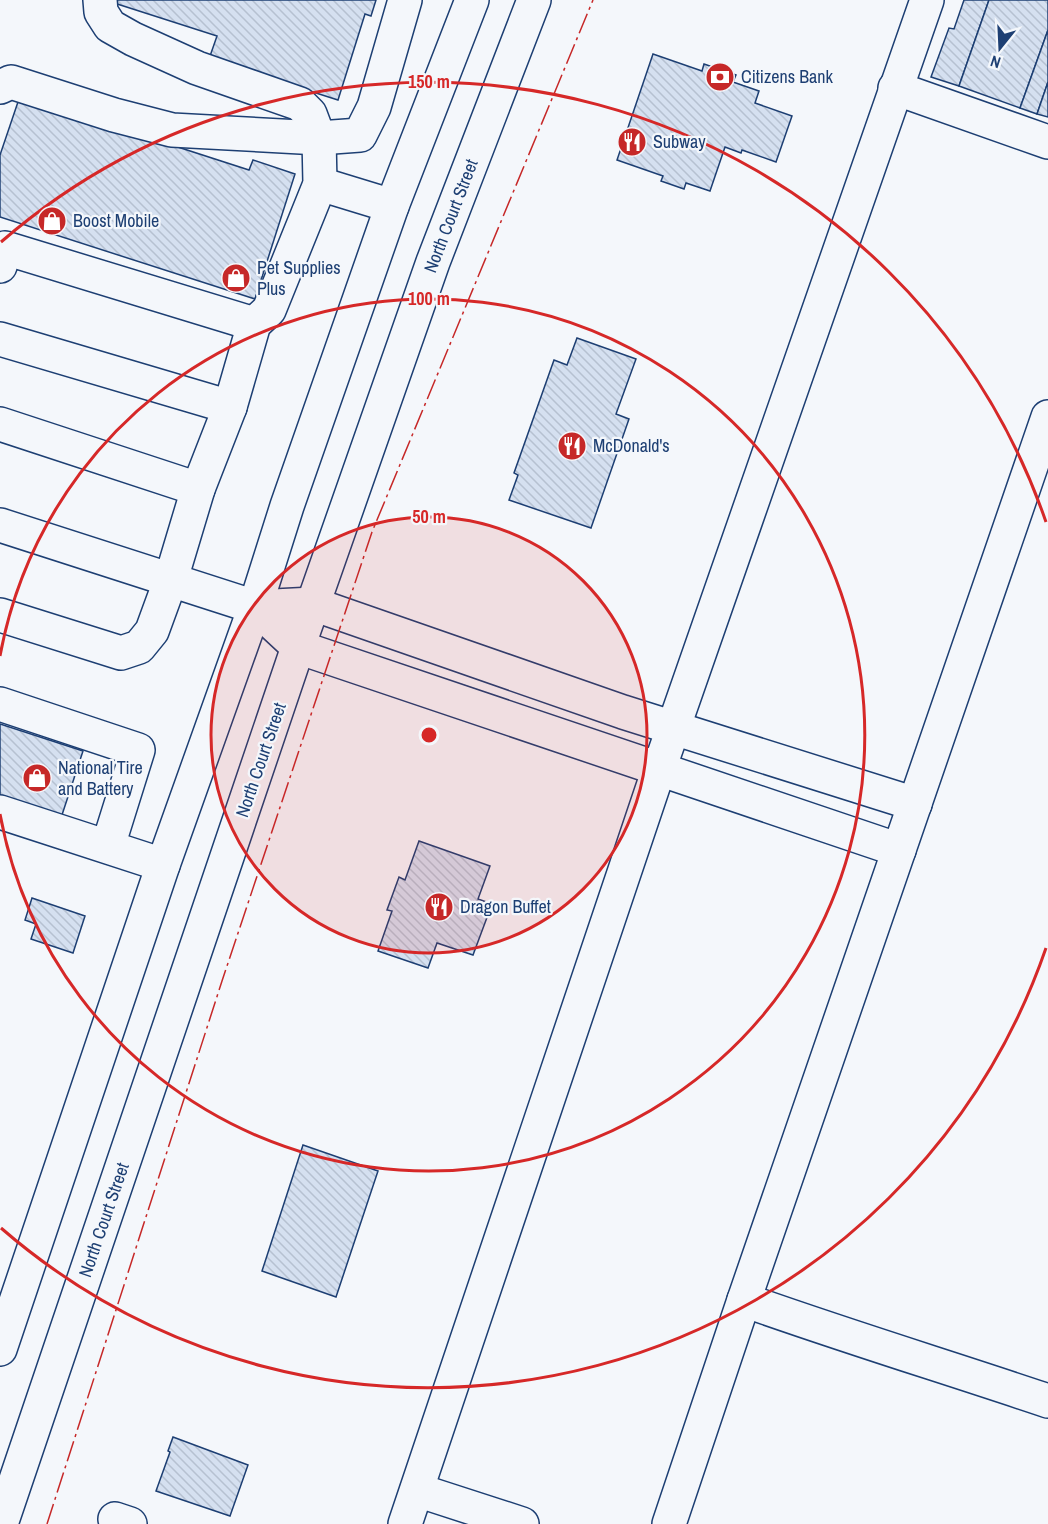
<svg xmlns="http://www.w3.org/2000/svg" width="1048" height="1524" font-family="'Archivo Narrow',sans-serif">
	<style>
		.building { fill: url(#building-back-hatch); stroke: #1d3f73; stroke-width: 1.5 }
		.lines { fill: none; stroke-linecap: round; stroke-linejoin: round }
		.minor-casing { stroke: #1d3f73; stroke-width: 36 }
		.major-casing { stroke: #1d3f73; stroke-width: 36 }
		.minor { stroke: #f4f7fb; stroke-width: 33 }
		.major { stroke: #f4f7fb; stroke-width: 33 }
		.power { stroke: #c62828; stroke-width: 1.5; stroke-dasharray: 21 4.5 3 4.5; stroke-linecap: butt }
		.ring { fill: none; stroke: #d62828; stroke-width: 3 }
		.labels { text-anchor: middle; stroke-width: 4.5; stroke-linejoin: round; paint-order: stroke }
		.poi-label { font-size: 18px; fill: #1d3f73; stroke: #f4f7fb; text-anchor: start }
		.street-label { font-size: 18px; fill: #1d3f73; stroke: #f4f7fb }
		.centre { fill: #d62828; stroke: #f4f7fb; stroke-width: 3 }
		.ring-label { font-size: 18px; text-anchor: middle; font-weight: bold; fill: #d62828; stroke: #f4f7fb; stroke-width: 4.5; stroke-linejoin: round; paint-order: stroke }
	</style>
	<defs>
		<pattern id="building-back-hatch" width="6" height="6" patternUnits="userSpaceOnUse" patternTransform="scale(1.5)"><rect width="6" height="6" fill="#d5e0f0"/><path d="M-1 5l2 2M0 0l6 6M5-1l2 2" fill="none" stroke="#b6c1d1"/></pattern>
	</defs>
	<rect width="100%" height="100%" fill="#f4f7fb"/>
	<!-- building -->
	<g class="building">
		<path d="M112 0H376L371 16 365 14 338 100 209 59 217 36 111 2Z"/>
		<path d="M964 0H989L959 86 931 77 949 28 954 29Z"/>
		<path d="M989 0H1048V30L1020 108 959 86Z"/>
		<path d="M1048 30V82L1037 114 1020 108Z"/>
		<path d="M653 54 702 71 704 64 736 75 733 82 759 91 755 103 792 116 776 162 742 150 741 153 725 147 710 191 686 183 684 189 661 181 663 176 617 160Z"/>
		<path d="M1048 82V117L1037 114Z"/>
		<path d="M20 96 249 170 253 160 295 174 255 299 0 217V155Z"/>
		<path d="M577 338 636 359 616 414 629 419 591 528 509 500 518 475 514 473 554 360 567 365Z"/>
		<path d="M0 724 83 751 59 824 0 805Z"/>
		<path d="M419 841 490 866 478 899 492 904 473 955 437 943 428 968 378 951 392 911 387 910 399 877 405 880Z"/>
		<path d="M32 898 85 916 73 953 31 939 36 924 25 920Z"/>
		<path d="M303 1145 378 1171 336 1297 262 1271Z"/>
		<path d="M173 1437 248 1465 230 1516 156 1491 170 1452 168 1451Z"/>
	</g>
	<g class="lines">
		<!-- minor casing -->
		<g class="minor-casing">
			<g id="minor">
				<path d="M0 87 11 82 114 115 172 130 319 138 360 135 374 107 405 0"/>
				<path d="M895 88 1048 142"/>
				<path d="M320 184 392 206"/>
				<path d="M0 266 5 248 254 324"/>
				<path d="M0 339 230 407"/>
				<path d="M0 424 198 489"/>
				<path d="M0 525 255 607 313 604 623 712 915 804"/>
				<path d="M255 607 298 647 899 850"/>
				<path d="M0 615 121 653 139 647 152 631 171 579 198 489 230 407 254 324 269 310 320 184 319 138 310 114 300 104 197 68 133 39 110 26 101 12 100 0"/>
				<path d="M0 704 138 750 108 846"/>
				<path d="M0 812 163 865"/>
				<path d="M744 1300C845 1336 947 1367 1048 1401"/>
				<path d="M417 1490 522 1524"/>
				<path d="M115 1519 130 1524"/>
				<path d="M405 1524 659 769 927 0"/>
				<path d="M669 1524 744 1300 1048 417"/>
			</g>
		</g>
		<!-- major casing -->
		<g class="major-casing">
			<g id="major">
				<path d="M0 1349 163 865 255 607 287 506 392 206 472 0"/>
				<path d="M1 1524 298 647 433 262 534 0"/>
			</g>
		</g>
		<!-- minor -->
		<use href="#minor" class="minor"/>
		<!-- major -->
		<use href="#major" class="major"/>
		<!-- power -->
		<path class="power" d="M47 1524 222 981 372 532 593 0"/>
	</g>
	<!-- distance rings -->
	<circle cx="429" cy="735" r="218" fill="#d62828" fill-opacity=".12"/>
	<g class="ring">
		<circle cx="429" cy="735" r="218"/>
		<path d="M0 656A436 436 0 1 1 0 814"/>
		<path d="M1046 948A653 653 0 0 1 1 1228M1 242A653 653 0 0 1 1046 522"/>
	</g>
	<!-- icons -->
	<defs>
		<g id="bank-disc" transform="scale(1.5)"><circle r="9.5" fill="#c62828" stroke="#f4f7fb"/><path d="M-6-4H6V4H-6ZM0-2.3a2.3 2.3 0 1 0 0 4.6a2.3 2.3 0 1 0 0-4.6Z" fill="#fff"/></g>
		<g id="restaurant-disc" transform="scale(1.5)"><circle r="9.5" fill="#c62828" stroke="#f4f7fb"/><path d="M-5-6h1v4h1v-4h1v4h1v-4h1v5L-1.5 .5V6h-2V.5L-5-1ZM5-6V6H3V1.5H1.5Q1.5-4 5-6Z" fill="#fff"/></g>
		<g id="shop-disc" transform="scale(1.5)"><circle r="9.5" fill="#c62828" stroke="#f4f7fb"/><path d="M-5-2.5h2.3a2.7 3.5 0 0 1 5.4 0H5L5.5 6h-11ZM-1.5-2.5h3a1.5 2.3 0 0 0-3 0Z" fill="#fff"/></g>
	</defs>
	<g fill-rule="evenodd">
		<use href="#bank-disc" x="720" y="77"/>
		<use href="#restaurant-disc" x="632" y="142"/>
		<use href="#shop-disc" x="52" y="221"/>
		<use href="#shop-disc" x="236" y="278"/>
		<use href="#restaurant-disc" x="572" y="446"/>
		<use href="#shop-disc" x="37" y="778"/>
		<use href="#restaurant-disc" x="439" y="907"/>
	</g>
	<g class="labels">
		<!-- poi labels -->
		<g class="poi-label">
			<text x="741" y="83">Citizens Bank</text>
			<text x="653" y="148">Subway</text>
			<text x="73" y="227">Boost Mobile</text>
			<text x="257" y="274">Pet Supplies<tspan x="257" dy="21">Plus</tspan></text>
			<text x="593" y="452">McDonald's</text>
			<text x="58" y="774">National Tire<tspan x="58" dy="21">and Battery</tspan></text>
			<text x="460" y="913">Dragon Buffet</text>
		</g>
		<!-- street labels -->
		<g class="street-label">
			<text transform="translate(451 216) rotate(-69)" y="6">North Court Street</text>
			<text transform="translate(261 760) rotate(-71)" y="6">North Court Street</text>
			<text transform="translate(104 1220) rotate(-71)" y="6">North Court Street</text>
		</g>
	</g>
	<circle cx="429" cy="735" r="9" class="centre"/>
	<g class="ring-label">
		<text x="429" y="88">150 m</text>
		<text x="429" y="305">100 m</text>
		<text x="429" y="523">50 m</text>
	</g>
	<!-- north arrow -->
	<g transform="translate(1000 48) rotate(198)" stroke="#f4f7fb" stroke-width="4.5" paint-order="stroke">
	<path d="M0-4.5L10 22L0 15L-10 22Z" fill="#1d3f73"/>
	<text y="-9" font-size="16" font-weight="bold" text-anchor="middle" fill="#1d3f73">N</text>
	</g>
</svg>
